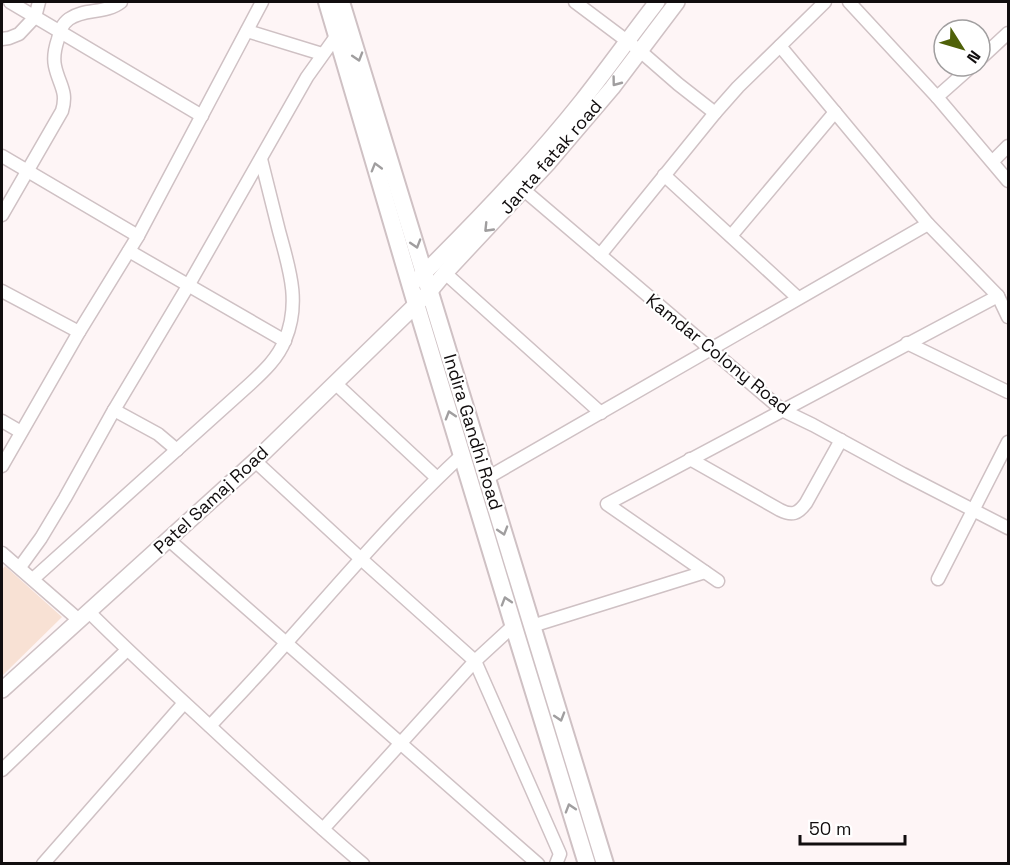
<svg xmlns="http://www.w3.org/2000/svg" width="1010" height="865" font-family="'Space Grotesk',sans-serif">
	<style>
		.green { fill: #f8e1d4 }
		.lines { fill: none; stroke-linecap: round; stroke-linejoin: round }
		.minor-casing { stroke: #cfc1c4; stroke-width: 15 }
		.tertiary-casing { stroke: #cfc1c4; stroke-width: 18 }
		.secondary-casing { stroke: #cfc1c4; stroke-width: 20 }
		.minor { stroke: #fff; stroke-width: 12 }
		.tertiary { stroke: #fff; stroke-width: 15 }
		.secondary { stroke: #fff; stroke-width: 16 }
		.oneway { stroke: #a09e9f }
		.labels { text-anchor: middle; stroke-width: 4.5; stroke-linejoin: round; paint-order: stroke }
		.street-label { font-size: 18px; fill: #110d0e; stroke: #fff }
	</style>
	<rect width="100%" height="100%" fill="#fef5f6"/>
	<!-- green -->
	<path class="green" d="M5 566 62 617 2 676V570Z"/>
	<g class="lines">
		<!-- minor casing -->
		<g class="minor-casing">
			<g id="minor">
				<path d="M10 2 202 116"/>
				<path d="M575 2 639 50 678 84 715 113"/>
				<path d="M849 2 937 97 1008 181"/>
				<path d="M247 31 322 54"/>
				<path d="M2 39 9 38 19 34 35 17 39 2"/>
				<path d="M780 46 928 224 998 296 1008 317"/>
				<path d="M980 59 1008 33"/>
				<path d="M937 97 972 66"/>
				<path d="M2 156 138 236"/>
				<path d="M993 161 1008 146"/>
				<path d="M664 175 798 298"/>
				<path d="M518 185 782 410 813 425 903 474 1008 528"/>
				<path d="M2 215 62 111C68 91 59 85 55 66 53 57 55 48 58 39 60 31 62 24 69 19 84 8 106 14 121 2"/>
				<path d="M731 236 835 112"/>
				<path d="M129 251 285 341"/>
				<path d="M600 255 715 113 738 87 825 2"/>
				<path d="M445 273 601 413"/>
				<path d="M2 291 79 332"/>
				<path d="M907 343 1008 392"/>
				<path d="M336 384 437 478"/>
				<path d="M114 410 158 434 177 450"/>
				<path d="M2 421 21 432"/>
				<path d="M690 459 780 510C792 516 798 514 806 503L841 440"/>
				<path d="M255 461 360 558 475 661 560 854 556 864"/>
				<path d="M2 466 79 332 138 236 262 2"/>
				<path d="M487 478 928 224"/>
				<path d="M169 540 538 864"/>
				<path d="M2 553 79 620"/>
				<path d="M20 567 41 538 65 498 114 410 188 286 307 77 337 35"/>
				<path d="M33 579 250 384C264 371 278 358 285 340 301 302 289 268 279 231 273 207 267 183 261 159"/>
				<path d="M938 579 1008 442"/>
				<path d="M718 581 607 504 998 296"/>
				<path d="M89 612C134 657 182 700 229 744 273 784 317 825 363 864"/>
				<path d="M532 626 705 572"/>
				<path d="M210 726C236 698 262 671 287 642 344 578 399 513 462 455"/>
				<path d="M2 770 127 650"/>
				<path d="M323 829 475 661 513 626"/>
				<path d="M43 864 184 703"/>
			</g>
		</g>
		<!-- tertiary casing -->
		<g class="tertiary-casing">
			<g id="tertiary">
				<path d="M417 280C475 223 532 164 582 101 608 68 632 34 657 2"/>
				<path d="M2 690 255 461 430 291 445 273 549 162 612 88 677 2"/>
			</g>
		</g>
		<!-- secondary casing -->
		<g class="secondary-casing">
			<g id="secondary">
				<path d="M327 2 416 304 517 637 587 864"/>
				<path d="M341 2 605 864"/>
			</g>
		</g>
		<!-- minor -->
		<use href="#minor" class="minor"/>
		<!-- tertiary -->
		<use href="#tertiary" class="tertiary"/>
		<!-- secondary -->
		<use href="#secondary" class="secondary"/>
	</g>
	<!-- one-way arrows -->
	<defs><path id="oneway-chevron" d="M-2-3.5L2.5 0L-2 3.5" fill="none" stroke-width="1.6" stroke-linecap="round" stroke-linejoin="round" transform="scale(1.5)"/></defs>
	<g class="oneway">
		<use href="#oneway-chevron" transform="translate(358 57) rotate(73)"/>
		<use href="#oneway-chevron" transform="translate(616 82) rotate(127)"/>
		<use href="#oneway-chevron" transform="translate(376 167) rotate(-106)"/>
		<use href="#oneway-chevron" transform="translate(488 228) rotate(134)"/>
		<use href="#oneway-chevron" transform="translate(416 244) rotate(73)"/>
		<use href="#oneway-chevron" transform="translate(450 415) rotate(-107)"/>
		<use href="#oneway-chevron" transform="translate(503 531) rotate(73)"/>
		<use href="#oneway-chevron" transform="translate(506 601) rotate(-107)"/>
		<use href="#oneway-chevron" transform="translate(560 717) rotate(73)"/>
		<use href="#oneway-chevron" transform="translate(570 808) rotate(-107)"/>
	</g>
	<g class="labels">
		<!-- street labels -->
		<g class="street-label">
			<text transform="translate(551 157) rotate(-49)" y="6">Janta fatak road</text>
			<text transform="translate(718 354) rotate(39)" y="6">Kamdar Colony Road</text>
			<text transform="translate(473 432) rotate(73)" y="6">Indira Gandhi Road</text>
			<text transform="translate(211 500) rotate(-43)" y="6">Patel Samaj Road</text>
		</g>
	</g>
	<!-- border -->
	<rect width="1010" height="865" fill="none" stroke="#110d0e" stroke-width="6"/>
	<!-- north arrow -->
	<g transform="translate(962 48) rotate(127)"><circle r="28" fill="#ffffff" stroke="#a09e9f" stroke-width="1.5"/>
	<path d="M0-4.5L10 22L0 15L-10 22Z" fill="#4f6109"/>
	<text y="-9" font-size="16" font-weight="bold" text-anchor="middle" fill="#110d0e">N</text>
	</g>
	<!-- scale -->
	<path d="M800 835v9h105v-9" fill="none" stroke="#110d0e" stroke-width="3"/>
	<text x="809" y="835" font-size="18" fill="#110d0e" stroke="#ffffff" stroke-width="4.5" paint-order="stroke">50 m</text>
</svg>
